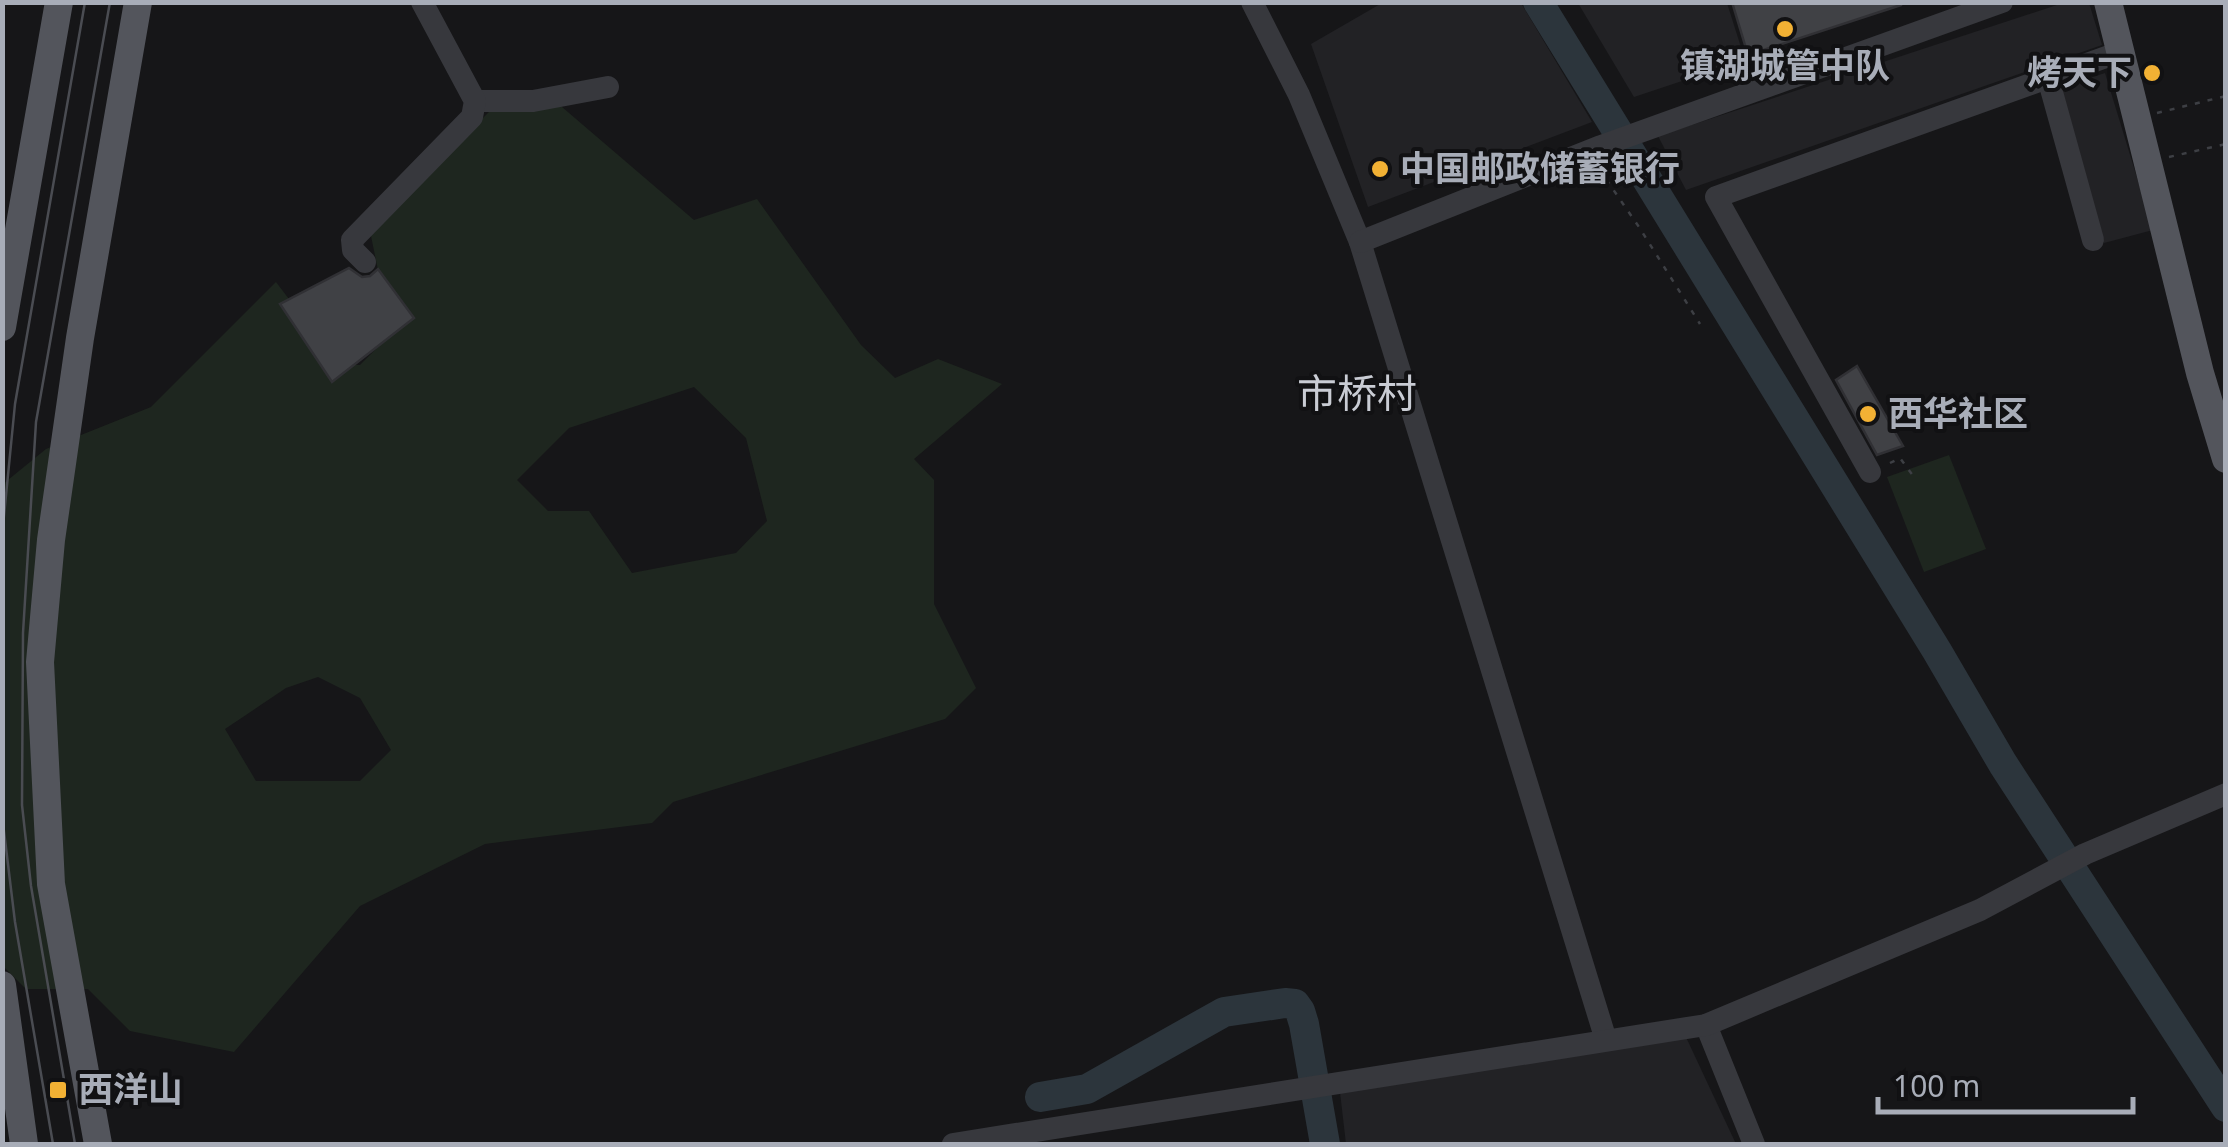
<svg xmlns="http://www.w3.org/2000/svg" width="2228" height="1147" font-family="'Noto Sans','Noto Sans SC',sans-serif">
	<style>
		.built { fill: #222225 }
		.green { fill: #1e261f; fill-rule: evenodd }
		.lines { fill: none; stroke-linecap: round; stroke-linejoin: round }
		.river { stroke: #2c353c; stroke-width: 30 }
		.building { fill: #404145; stroke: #303034; stroke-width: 2.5 }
		.path { stroke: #3d3f44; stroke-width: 2.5; stroke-dasharray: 5 8; stroke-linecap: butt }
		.minor { stroke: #37383d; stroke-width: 22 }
		.major { stroke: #53555c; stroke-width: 28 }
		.tram { stroke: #4a4c52; stroke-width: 2.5 }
		.poi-dot { fill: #f2b134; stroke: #111113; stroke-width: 4 }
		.labels { text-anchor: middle; stroke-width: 8; stroke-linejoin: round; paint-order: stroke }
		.poi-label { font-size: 35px; font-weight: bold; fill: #a8adb8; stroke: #111113; text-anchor: start }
		.quarter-label { font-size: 40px; fill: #c9ccd4; stroke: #111113 }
	</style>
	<rect width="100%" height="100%" fill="#161618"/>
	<!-- built -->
	<g class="built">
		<path d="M1382 3H1521L1592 122 1368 207 1311 44Z"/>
		<path d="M1578 3H1727L1745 60 1634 97Z"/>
		<path d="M2063 3H2089L2102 45 1686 190 1658 136Z"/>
		<path d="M2105 73 2153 230 2104 243 2059 88Z"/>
		<path d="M1685 1035 1736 1144H1346L1340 1092Z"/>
	</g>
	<!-- green -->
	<g class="green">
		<path d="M506 95H548L694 220 757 199 861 345 895 378 938 359 1002 384 914 459 934 480V604L976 688 945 719 673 802 652 823 485 844 360 906 234 1052 130 1031 88 989H26L3 966V484L46 449 151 407 276 282 339 365H360L391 334 370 231ZM694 387 746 438 767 521 736 553 632 573 589 511H548L517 480 569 428ZM318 677 360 698 391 750 360 781H256L225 729 286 688Z"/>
		<path d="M1949 455 1986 549 1924 572 1887 477Z"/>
	</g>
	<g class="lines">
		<!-- river -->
		<g class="river">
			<path d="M1538 2 1937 651 2003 764 2226 1107"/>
			<path d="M1040 1097 1087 1089 1224 1012 1285 1003 1295 1004 1300 1011 1304 1024 1325 1144"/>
		</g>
	</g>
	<!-- building -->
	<g class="building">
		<path d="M1732 2H1901V5L1748 55Z"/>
		<path d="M349 268 362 277 370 276 378 269 414 318 332 382 280 304Z"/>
		<path d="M1857 366 1903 446 1877 455 1836 380Z"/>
	</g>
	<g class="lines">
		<!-- path -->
		<g class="path">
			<path d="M2157 113 2226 96"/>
			<path d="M2169 157 2226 144"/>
			<path d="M1599 169 1639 227 1700 324"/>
			<path d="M1890 463 1900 458 1914 477"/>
		</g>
		<!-- minor -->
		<g class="minor">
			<path d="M1252 2 1299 95 1360 242 1606 1040"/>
			<path d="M2048 78 2093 240"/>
			<path d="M475 101H533L608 87"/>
			<path d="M1360 242 1601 146 2002 2"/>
			<path d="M365 262 353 250 352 240 472 117 475 101 422 2"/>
			<path d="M1870 472 1716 197 2120 52"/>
			<path d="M1706 1025 1754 1144"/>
			<path d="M953 1144 1706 1025 1980 910 2085 854 2226 794"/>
		</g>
		<!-- major -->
		<g class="major">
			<path d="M2108 2 2200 373 2226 459"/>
			<path d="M2 327 59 2"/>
			<path d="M2 985 24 1144"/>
			<path d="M98 1144 51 884 40 662 51 540 80 338 138 2"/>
		</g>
		<!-- tram -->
		<g class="tram">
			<path d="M2 536 15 404 85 2"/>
			<path d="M2 815 15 922 53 1144"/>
			<path d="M75 1144 31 886 22 805 23 633 36 422 110 2"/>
		</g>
	</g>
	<!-- markers -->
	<g class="poi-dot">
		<circle cx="1785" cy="29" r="10"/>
		<circle cx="2152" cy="73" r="10"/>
		<circle cx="1380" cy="169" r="10"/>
		<circle cx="1868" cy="414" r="10"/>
		<rect x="48" y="1080" width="20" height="20" rx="5"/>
	</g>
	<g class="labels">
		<!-- poi labels -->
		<g class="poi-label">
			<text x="1785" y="78" text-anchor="middle">镇湖城管中队</text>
			<text x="2132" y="85" text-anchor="end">烤天下</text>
			<text x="1400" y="181">中国邮政储蓄银行</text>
			<text x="1888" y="426">西华社区</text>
			<text x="78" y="1102">西洋山</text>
		</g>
		<!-- quarter labels -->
		<g class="quarter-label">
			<text x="1357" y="408">市桥村</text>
		</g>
	</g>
	<!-- border -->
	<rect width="2228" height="1147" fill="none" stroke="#a8adb8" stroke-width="10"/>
	<!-- scale -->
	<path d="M1878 1097v15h255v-15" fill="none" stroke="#a8adb8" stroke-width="5"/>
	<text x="1893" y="1097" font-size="30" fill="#a8adb8" stroke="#111113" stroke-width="8" paint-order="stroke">100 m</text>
</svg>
